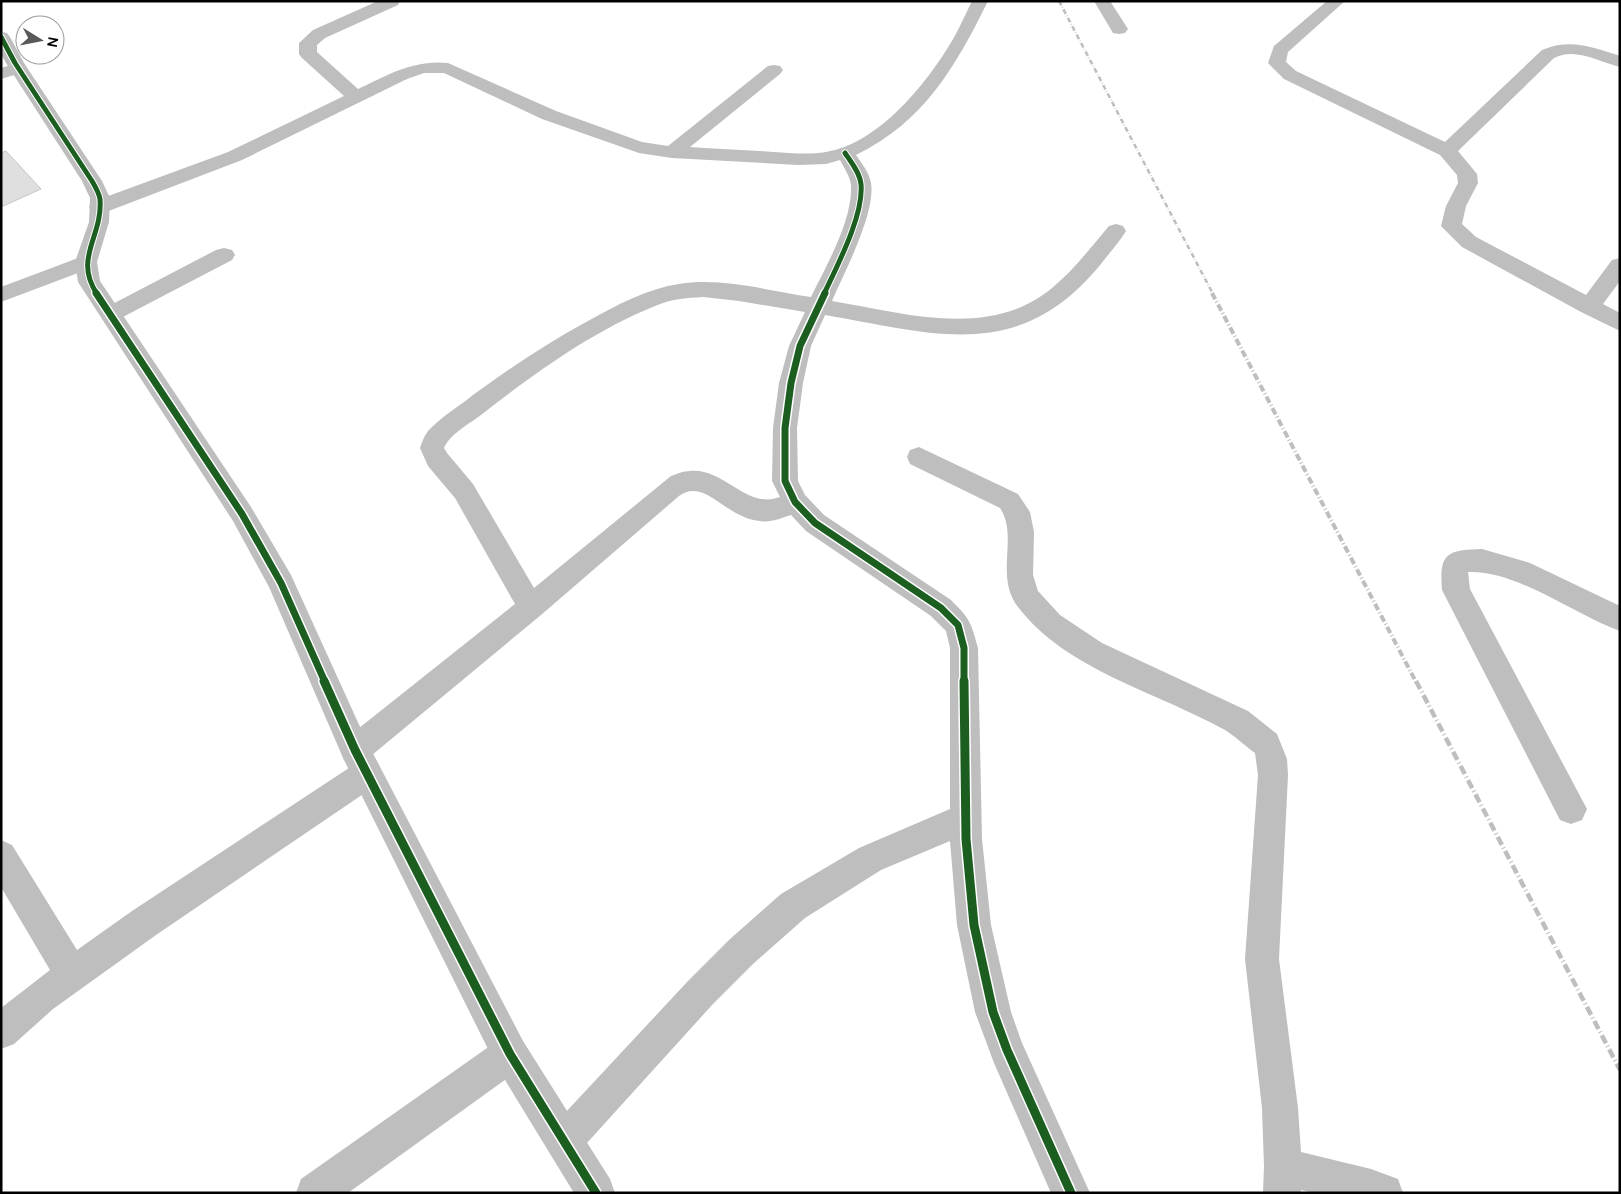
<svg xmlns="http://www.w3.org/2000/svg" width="1621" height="1194" font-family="'DM Sans',sans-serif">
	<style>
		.building { fill: #dfdfdf; stroke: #c7c7c7 }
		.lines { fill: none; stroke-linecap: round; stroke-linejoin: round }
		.minor { fill: #bebebe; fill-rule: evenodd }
		.tertiary { fill: #bebebe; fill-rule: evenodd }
		.rail-far2 { stroke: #bebebe; stroke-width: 2.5; stroke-dasharray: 5 2 0.5 2; stroke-linecap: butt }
		.rail-far1 { stroke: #bebebe; stroke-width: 4; stroke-dasharray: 7 2.5 1 2.5; stroke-linecap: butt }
		.rail { stroke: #bebebe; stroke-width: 4.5; stroke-dasharray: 9 3 1 3; stroke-linecap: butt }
		.cycleway-far2-casing { stroke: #fff; stroke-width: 7 }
		.cycleway-far1-casing { stroke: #fff; stroke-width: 10 }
		.cycleway-casing { stroke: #fff; stroke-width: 12 }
		.cycleway-far2 { stroke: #1b5e20; stroke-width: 5 }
		.cycleway-far1 { stroke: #1b5e20; stroke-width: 7 }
		.cycleway { stroke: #1b5e20; stroke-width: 9 }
	</style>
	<rect width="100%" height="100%" fill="#fff"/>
	<!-- building -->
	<path class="building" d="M6 151 41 189 1 207V153Z"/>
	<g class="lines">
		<!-- minor -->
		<g class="minor">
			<path d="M378 1H400L398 5 325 38 317 45V52L358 89C387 75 415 59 448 63L556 111 642 142 668 146 768 66 774 65 780 66 783 70 780 74 690 147C718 149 746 150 773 152 791 153 809 155 826 152 876 144 922 89 947 49 957 34 964 17 972 1H988C956 66 924 122 856 155 862 164 869 172 871 183 876 213 844 273 832 301 904 313 990 340 1052 288 1074 270 1091 247 1109 226L1116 224 1123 226 1126 231C1119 243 1109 253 1101 264 1019 364 936 334 825 315L811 346 803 383 797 428 798 481 805 495 824 515 951 600C970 619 971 622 978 648L982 839 991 925 1011 1012 1022 1043 1090 1193H1051L994 1063 975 1012 957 925 950 841 881 870 805 918 754 963 712 1005 577 1154 564 1160 551 1154 545 1141 551 1128 688 981 730 939 781 894 859 848 950 809V648L946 631 931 616 806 531 791 515C781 518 771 523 760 521 750 520 740 516 731 510 715 501 698 482 679 496L541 615 366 760 378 764 382 774 378 784 156 935 53 1009 14 1044 1 1049V1008L50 970 1 887V840L12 845 77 950 132 911 355 764 344 760 340 750 344 740 515 604 455 498 428 466 420 448C422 442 424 436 428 431 441 417 458 407 473 395 510 368 547 343 588 321 617 305 646 289 679 284 722 277 769 291 811 297 826 266 853 220 851 185 850 176 844 168 840 160L826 164 798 165 672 158 639 153 542 119 444 73H424L407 79 242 160 106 212 99 213 92 212 89 207 92 202 228 152 344 96 302 58 299 54V43L313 30ZM703 297 739 301 805 312 789 346 779 383 773 428 772 481 780 497C746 510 724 467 690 471 683 471 677 474 671 476L534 588 473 484 447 453 444 448C450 434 469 424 481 415 535 373 591 332 655 306 671 299 686 298 703 297Z"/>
			<path d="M1094 1H1110L1128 29 1125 33 1119 34 1113 33Z"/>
			<path d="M1327 1H1345L1288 52 1286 62 1296 71 1445 142 1542 50C1569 38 1593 47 1620 56V67C1598 62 1576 47 1554 58L1458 151 1477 174 1478 183 1466 206 1462 224 1476 237 1586 295 1612 260 1620 258V281L1603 304 1620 313V331L1581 312 1462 247 1441 226 1446 206 1458 183 1457 175 1440 155 1284 79 1268 63 1274 46Z"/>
			<path d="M18 63 24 64 27 68 24 72 1 79V68Z"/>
			<path d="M224 248 232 250 235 255 232 260 119 319 111 322 103 319 100 314 103 309 216 250Z"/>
			<path d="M86 255 94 257 97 262 94 267 1 302V287Z"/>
			<path d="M919 447 1018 494 1030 512 1034 532 1033 575 1038 591 1060 615 1102 643 1248 711 1277 734 1287 759 1288 775 1279 959 1298 1108 1301 1152 1371 1169 1398 1179 1403 1193H1314L1301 1190V1193H1263L1264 1166 1262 1108 1245 959 1258 775 1255 753C1245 746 1235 736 1225 730 1157 692 1066 670 1018 607 994 576 1019 536 1000 508L910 464 907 457 910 450Z"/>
			<path d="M1482 549 1530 563 1620 606V631C1573 614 1517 570 1468 572L1470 589 1587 809 1582 820 1571 824 1560 820 1442 590C1439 553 1447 550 1482 549Z"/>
			<path d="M510 1036 523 1041 528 1054 523 1067 348 1193H296L301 1179 497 1041Z"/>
		</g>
		<!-- tertiary -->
		<path class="tertiary" d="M1 32 7 33 10 37 24 63 102 181 110 198 109 222 97 262 100 281 251 507 291 575 366 740 523 1041 610 1179 615 1193H574L497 1067 344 760 269 587 233 521 78 282 75 262 89 222 90 198 82 181 6 63 1 54Z"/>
		<!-- rail-far2 -->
		<path class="rail-far2" d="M1059 1 1213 294"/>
		<!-- rail-far1 -->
		<path class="rail-far1" d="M1212 293 1416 682"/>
		<!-- rail -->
		<path class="rail" d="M1416 681 1620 1070"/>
		<!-- cycleway-far2 casing -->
		<g class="cycleway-far2-casing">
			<g id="cycleway-far2">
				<path d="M1 37 15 63 92 181C95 186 99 193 100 199 103 237 73 258 97 294"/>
				<path d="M824 294C837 266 864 215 861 184 860 173 851 162 845 153"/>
			</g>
		</g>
		<!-- cycleway-far1 casing -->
		<g class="cycleway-far1-casing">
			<g id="cycleway-far1">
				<path d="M96 293 242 514 281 583 325 682"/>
				<path d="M825 293 800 346 791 383 785 428V481L795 502 815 523 941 608 958 625 964 648V682"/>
			</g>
		</g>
		<!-- cycleway casing -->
		<g class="cycleway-casing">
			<g id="cycleway">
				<path d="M324 681 355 750 510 1054 596 1193"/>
				<path d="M964 681 966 839 974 925 993 1012 1007 1050 1071 1193"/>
			</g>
		</g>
		<!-- cycleway-far2 -->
		<use href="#cycleway-far2" class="cycleway-far2"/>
		<!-- cycleway-far1 -->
		<use href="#cycleway-far1" class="cycleway-far1"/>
		<!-- cycleway -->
		<use href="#cycleway" class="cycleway"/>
	</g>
	<!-- border -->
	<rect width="1621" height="1194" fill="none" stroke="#000000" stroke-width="5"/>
	<!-- north arrow -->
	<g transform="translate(40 40) rotate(100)"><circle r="24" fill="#ffffff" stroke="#999999"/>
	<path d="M0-4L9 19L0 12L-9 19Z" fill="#595959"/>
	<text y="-8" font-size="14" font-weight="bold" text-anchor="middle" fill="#000000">N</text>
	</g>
</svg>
